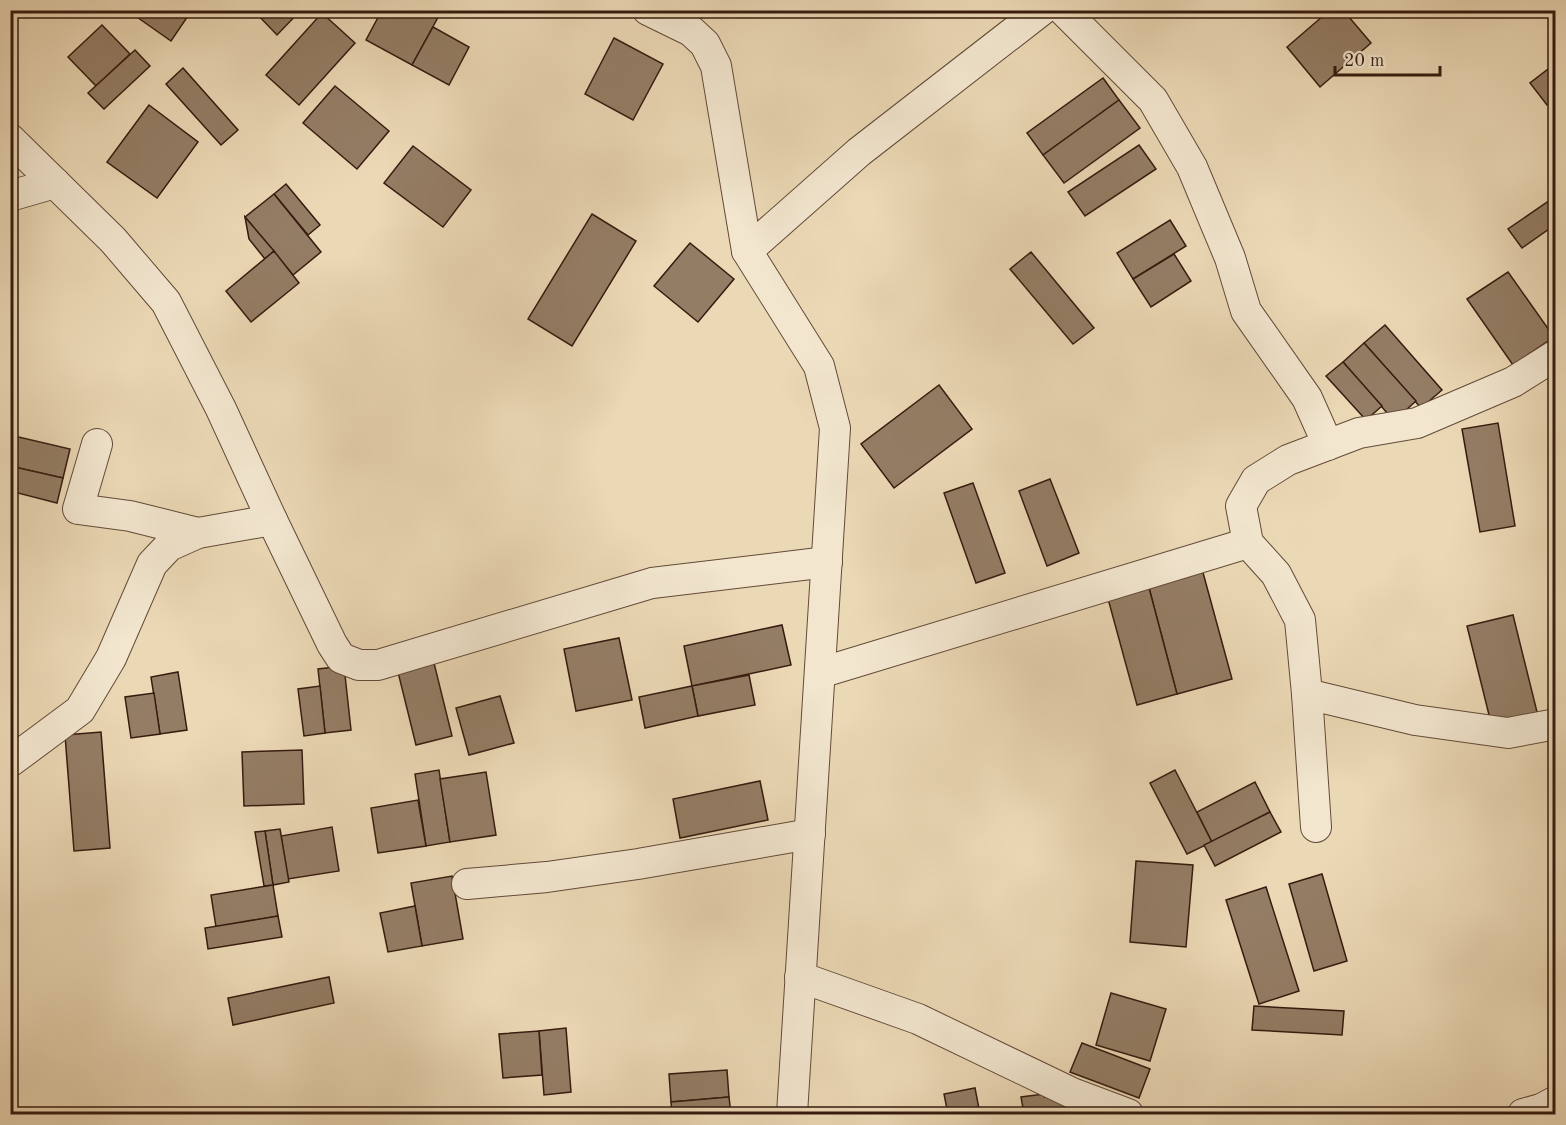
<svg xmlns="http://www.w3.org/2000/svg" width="1566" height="1125" font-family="'Old Standard TT',serif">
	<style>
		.building { fill: #947d65; stroke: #361b0f; stroke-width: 1.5 }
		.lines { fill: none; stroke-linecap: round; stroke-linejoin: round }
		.street-casing { stroke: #634a38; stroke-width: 32 }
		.street { stroke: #f2e6cf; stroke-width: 30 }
	</style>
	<rect width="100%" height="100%" fill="#ebd8b5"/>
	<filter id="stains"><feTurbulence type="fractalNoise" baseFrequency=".00333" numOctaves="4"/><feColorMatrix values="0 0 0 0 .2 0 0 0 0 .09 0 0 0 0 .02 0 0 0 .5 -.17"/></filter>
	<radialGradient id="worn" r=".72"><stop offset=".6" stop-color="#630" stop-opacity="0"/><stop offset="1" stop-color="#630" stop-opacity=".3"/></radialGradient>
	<!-- building -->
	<g class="building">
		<path d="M127 10H192L171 41Z"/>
		<path d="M253 10H301L277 35Z"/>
		<path d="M382 10H442L412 65 366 40Z"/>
		<path d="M1330 10H1343L1371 43 1320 87 1287 47Z"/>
		<path d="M322 13 355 43 299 105 266 75Z"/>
		<path d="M102 25 130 54 96 86 68 57Z"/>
		<path d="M433 27 469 47 449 85 412 65Z"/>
		<path d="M614 38 663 64 633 120 585 94Z"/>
		<path d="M135 50 150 66 104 109 88 93Z"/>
		<path d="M1556 63V98L1547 105 1530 83Z"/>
		<path d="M183 68 238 130 221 145 166 84Z"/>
		<path d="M1103 78 1119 100 1043 155 1027 133Z"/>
		<path d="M335 86 389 131 357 169 303 123Z"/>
		<path d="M1119 100 1140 128 1064 183 1043 155Z"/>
		<path d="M149 105 198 142 157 198 107 162Z"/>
		<path d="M1139 145 1156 169 1085 216 1068 192Z"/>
		<path d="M413 146 471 190 443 227 384 183Z"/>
		<path d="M286 184 320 225 308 235 274 194Z"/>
		<path d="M274 194 321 252 293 275 245 217Z"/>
		<path d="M1556 196V224L1522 248 1508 229Z"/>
		<path d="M592 214 636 241 572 346 528 319Z"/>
		<path d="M245 217 274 251 265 259 249 239Z"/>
		<path d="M1170 220 1186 246 1133 279 1117 253Z"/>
		<path d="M690 243 734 279 698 322 654 286Z"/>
		<path d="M274 251 299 283 251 322 226 291Z"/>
		<path d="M1031 252 1094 328 1073 344 1010 269Z"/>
		<path d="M1174 254 1191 281 1151 307 1133 279Z"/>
		<path d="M1508 272 1554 337 1513 365 1467 299Z"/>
		<path d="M1385 325 1442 390 1421 408 1364 343Z"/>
		<path d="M1364 343 1416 401 1394 421 1343 362Z"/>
		<path d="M1343 362 1382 406 1366 420 1326 376Z"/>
		<path d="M939 385 972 429 894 488 861 444Z"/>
		<path d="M1498 423 1515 526 1480 532 1462 429Z"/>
		<path d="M10 435 70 449 63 478 10 466Z"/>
		<path d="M10 466 63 478 57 503 10 491Z"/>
		<path d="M1050 479 1079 553 1047 566 1019 491Z"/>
		<path d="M973 483 1005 573 976 583 944 493Z"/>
		<path d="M1202 569 1232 679 1177 694 1148 584Z"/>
		<path d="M1148 584 1177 694 1137 705 1107 595Z"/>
		<path d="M1513 615 1538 716 1492 727 1467 626Z"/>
		<path d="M782 625 791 665 692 686 684 646Z"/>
		<path d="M619 638 632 700 576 711 564 649Z"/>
		<path d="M433 659 452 736 416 745 397 668Z"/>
		<path d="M344 666 351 730 325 733 318 669Z"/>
		<path d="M178 672 187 730 160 734 151 677Z"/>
		<path d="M749 675 755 705 698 716 692 686Z"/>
		<path d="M320 686 325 733 304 736 298 689Z"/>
		<path d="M692 686 698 716 645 728 639 697Z"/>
		<path d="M154 693 160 734 131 738 125 697Z"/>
		<path d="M500 696 514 743 469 755 456 708Z"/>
		<path d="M101 732 110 848 74 851 65 735Z"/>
		<path d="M302 750 304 804 244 806 242 752Z"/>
		<path d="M439 770 450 842 426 846 415 774Z"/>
		<path d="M1175 770 1212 842 1187 854 1150 783Z"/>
		<path d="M486 772 496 835 450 842 440 779Z"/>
		<path d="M760 781 768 820 680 838 673 799Z"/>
		<path d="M1255 782 1270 812 1212 842 1197 812Z"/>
		<path d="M418 800 426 846 378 853 371 808Z"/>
		<path d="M1270 812 1281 832 1215 866 1204 845Z"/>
		<path d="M332 827 339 871 288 879 281 836Z"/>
		<path d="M280 829 289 882 273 885 265 831Z"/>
		<path d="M265 831 273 885 264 886 255 832Z"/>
		<path d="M1553 839H1556V875H1552Z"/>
		<path d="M1136 861 1193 865 1186 947 1130 942Z"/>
		<path d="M1322 874 1347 961 1314 971 1289 884Z"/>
		<path d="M452 876 463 939 422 946 411 883Z"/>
		<path d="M273 885 278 916 216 927 211 895Z"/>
		<path d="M1266 887 1299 991 1259 1004 1226 900Z"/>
		<path d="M415 906 422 946 388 952 380 913Z"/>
		<path d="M278 916 282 937 208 949 205 928Z"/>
		<path d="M329 977 334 1003 233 1025 228 998Z"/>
		<path d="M1111 993 1166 1009 1150 1061 1096 1045Z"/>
		<path d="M1254 1006 1344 1011 1342 1035 1252 1030Z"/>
		<path d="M566 1028 571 1092 544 1095 539 1031Z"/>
		<path d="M539 1031 542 1075 503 1078 499 1034Z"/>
		<path d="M1082 1043 1150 1069 1139 1098 1070 1072Z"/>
		<path d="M727 1070 729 1097 671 1102 669 1074Z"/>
		<path d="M975 1088 980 1114H948L944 1094Z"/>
		<path d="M1044 1094V1097L1064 1095 1066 1114H1024L1021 1097Z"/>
		<path d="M729 1097 731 1114H672L671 1102Z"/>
		<path d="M464 1109 486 1111 485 1114H463Z"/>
	</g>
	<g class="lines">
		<!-- street casing -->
		<g class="street-casing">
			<g id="street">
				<path d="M648 10 691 31 705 44 716 66 747 251 819 366 835 428 792 1114"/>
				<path d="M1063 10 1153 100 1192 167 1230 258 1246 311 1307 398 1328 445"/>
				<path d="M10 139 113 240 166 302 221 409 272 520 332 644 341 658 359 665H378L652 583 827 562"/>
				<path d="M10 196 55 183"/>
				<path d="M747 251 859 152 1042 10"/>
				<path d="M97 444 78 509 130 516 198 533"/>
				<path d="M820 673 1248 543"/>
				<path d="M1307 694 1415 720 1508 733 1556 724"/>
				<path d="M10 762 80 710 111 658 152 564 169 546 198 533 272 520"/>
				<path d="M1316 827 1307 694 1300 620 1276 574 1248 543 1241 506 1256 480 1288 460 1359 433 1417 423 1513 382 1556 355"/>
				<path d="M467 884 547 877 638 864 810 834"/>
				<path d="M800 977 918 1019 1072 1093 1128 1114"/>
				<path d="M1523 1114 1541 1109 1556 1101"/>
			</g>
		</g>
		<!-- street -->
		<use href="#street" class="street"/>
	</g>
	<!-- margin -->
	<rect width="1566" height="1125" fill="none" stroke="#ebd8b5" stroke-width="36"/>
	<rect x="12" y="12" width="1542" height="1101" fill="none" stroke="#361b0f" stroke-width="3"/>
	<rect x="18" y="18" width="1530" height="1089" fill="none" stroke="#361b0f" stroke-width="1.5"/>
	<!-- scale -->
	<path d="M1335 66v9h105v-9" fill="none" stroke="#361b0f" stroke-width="3"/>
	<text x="1344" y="66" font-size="18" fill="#361b0f" stroke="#f2e6cf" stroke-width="4.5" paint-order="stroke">20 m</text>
	<rect width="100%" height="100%" filter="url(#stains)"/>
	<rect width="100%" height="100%" fill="url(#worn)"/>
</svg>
